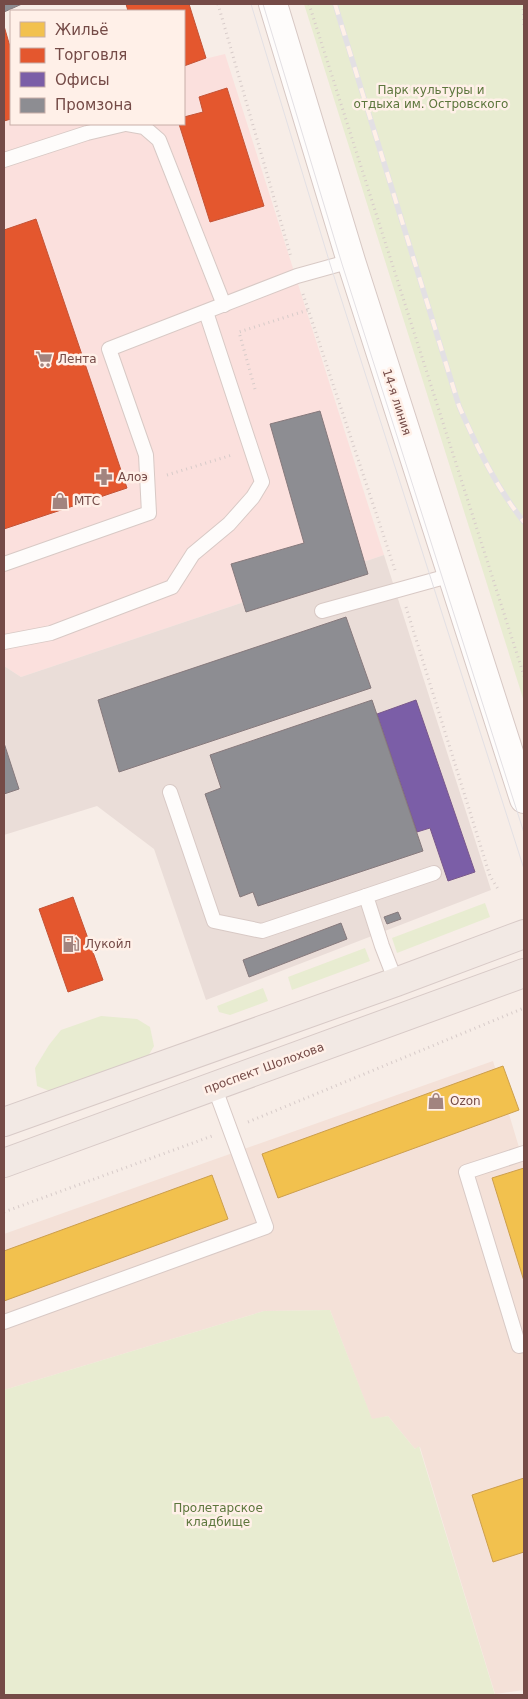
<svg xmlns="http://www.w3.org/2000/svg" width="528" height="1699" font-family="'DejaVu Sans',sans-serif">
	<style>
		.residential { fill: #f4e1d8 }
		.commercial { fill: #fbe0dd }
		.industrial { fill: #eaddd8 }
		.green { fill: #e8ecd1 }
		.homes { fill: #f2c14e; stroke: #cc9e4c }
		.shops { fill: #e4572e; stroke: #c35336 }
		.offices { fill: #7b5ea7; stroke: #79588a }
		.industry { fill: #8d8d92; stroke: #86797c }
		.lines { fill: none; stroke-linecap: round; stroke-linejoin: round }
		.service-casing { stroke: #d8c9c5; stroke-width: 16 }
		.secondary-casing { stroke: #d7c8c4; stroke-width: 30 }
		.primary-casing { stroke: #d8cac7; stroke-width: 30 }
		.path { stroke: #d7cbc9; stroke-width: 3; stroke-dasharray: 1 4; stroke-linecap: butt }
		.service { stroke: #fefcfb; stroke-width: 14 }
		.secondary { stroke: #fefcfb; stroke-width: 28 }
		.primary { stroke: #f2e9e4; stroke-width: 28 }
		.tram { stroke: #e3e0e4; stroke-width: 1 }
		.rail-casing { stroke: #e3e0e4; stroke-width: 5.5 }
		.rail { stroke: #fff0e8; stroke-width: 4; stroke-dasharray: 11; stroke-linecap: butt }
		.labels { text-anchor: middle; stroke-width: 5; stroke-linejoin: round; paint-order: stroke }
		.park-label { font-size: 12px; fill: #5c763c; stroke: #fff0e8 }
		.poi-label { font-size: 12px; fill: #754b47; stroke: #fff0e8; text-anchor: start }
		.street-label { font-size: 12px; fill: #754b47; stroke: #fff0e8 }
	</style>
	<rect width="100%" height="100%" fill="#f7ede7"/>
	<!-- residential -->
	<path class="residential" d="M493 1061 524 1164V1690L495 1694 420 1447 415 1449 388 1416 372 1420 330 1310 264 1311 4 1390V1234Z"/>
	<!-- commercial -->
	<path class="commercial" d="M225 54 384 555 21 677 4 666V111L11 109V124H184V64Z"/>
	<!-- industrial -->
	<path class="industrial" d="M384 555 491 890 206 1000 154 849 97 806 4 835V666L21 677Z"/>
	<!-- green -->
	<g class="green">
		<path d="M304 4H524V702L521 692Z"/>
		<path d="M485 903 490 917 397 953 392 938Z"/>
		<path d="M365 948 370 961 292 990 288 977Z"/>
		<path d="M263 988 268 1001 230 1015 219 1012 217 1006Z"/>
		<path d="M101 1016 137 1019 150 1027 154 1046 147 1058 52 1092 37 1086 35 1068 49 1045 61 1030Z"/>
		<path d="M330 1310 372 1419 388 1416 415 1449 419 1446 495 1695H4V1390L264 1311Z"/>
	</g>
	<!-- homes -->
	<g class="homes">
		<path d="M503 1066 519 1110 278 1198 262 1154Z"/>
		<path d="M524 1168V1281L492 1178Z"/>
		<path d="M212 1175 228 1219 4 1301V1251Z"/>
		<path d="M524 1478V1552L493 1562 472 1495Z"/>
	</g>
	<!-- shops -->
	<g class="shops">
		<path d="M126 4H189L206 58 184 66V11H128Z"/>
		<path d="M4 26 11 50V119L4 121Z"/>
		<path d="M227 88 264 206 210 222 179 124H184V117L203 112 199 97Z"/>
		<path d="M36 219 127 488 4 529V230Z"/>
		<path d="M73 897 103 980 68 992 39 909Z"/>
	</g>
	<!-- offices -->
	<path class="offices" d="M416 700 475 872 448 881 430 828 417 832 377 714Z"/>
	<!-- industry -->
	<g class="industry">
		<path d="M4 4H22L4 12Z"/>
		<path d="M320 411 368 574 246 612 231 564 304 543 270 424Z"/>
		<path d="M346 617 371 688 119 772 98 700Z"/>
		<path d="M372 700 423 851 258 906 253 892 240 897 205 794 221 788 210 755Z"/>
		<path d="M4 743 19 789 4 794Z"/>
		<path d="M398 912 401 919 387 924 384 917Z"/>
		<path d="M341 923 347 939 249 977 243 960Z"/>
	</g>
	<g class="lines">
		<!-- service casing -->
		<g class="service-casing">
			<g id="service">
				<path d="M127 124 144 127 159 140 224 305"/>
				<path d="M4 160 87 133 125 124"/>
				<path d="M4 564 149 513 146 455 109 349 297 276 351 261"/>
				<path d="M322 611 452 575"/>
				<path d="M4 642 51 633 172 587 193 554 229 524 253 497 262 482 206 312"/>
				<path d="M170 792 214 921 262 931 366 896"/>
				<path d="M396 982 382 946 366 896 434 873"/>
				<path d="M524 1153 466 1172 519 1346 524 1345"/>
				<path d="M4 1322 266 1227 214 1086"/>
			</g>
		</g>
		<!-- secondary casing -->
		<g class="secondary-casing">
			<path id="secondary" d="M273 4 351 261 524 799"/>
		</g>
		<!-- primary casing -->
		<g class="primary-casing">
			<g id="primary">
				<path d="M4 1122 396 982 524 934"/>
				<path d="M4 1163 524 973"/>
			</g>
		</g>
		<!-- path -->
		<g class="path">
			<path d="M218 4 291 257"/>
			<path d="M309 4 524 676"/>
			<path d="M523 4 524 28"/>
			<path d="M303 294 395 570"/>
			<path d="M255 389 239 332 308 310"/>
			<path d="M167 475 232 455"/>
			<path d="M406 607 490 876 498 889"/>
			<path d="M248 1122 524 1008"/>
			<path d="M4 1212 212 1136"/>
		</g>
		<!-- service -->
		<use href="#service" class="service"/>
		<!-- secondary -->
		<use href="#secondary" class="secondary"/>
		<!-- primary -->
		<use href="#primary" class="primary"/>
		<!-- tram -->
		<g class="tram">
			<path d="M251 4 331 267 524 869"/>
			<path d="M263 4 342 264 524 833"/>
		</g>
		<!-- rail casing -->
		<g class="rail-casing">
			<path id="rail" d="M335 4 459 406C477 447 496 487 524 522"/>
		</g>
		<!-- rail -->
		<use href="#rail" class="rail"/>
	</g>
	<!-- icons -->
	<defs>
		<g id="supermarket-bare" transform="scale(1.35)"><path d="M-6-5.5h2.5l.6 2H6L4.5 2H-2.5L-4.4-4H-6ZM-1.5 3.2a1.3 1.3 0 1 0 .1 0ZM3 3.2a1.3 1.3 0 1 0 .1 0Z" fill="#a2847f" stroke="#fff0e8" stroke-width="2.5" paint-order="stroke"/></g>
		<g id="pharmacy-bare" transform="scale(1.35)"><path d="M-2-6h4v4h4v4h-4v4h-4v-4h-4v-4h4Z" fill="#a2847f" stroke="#fff0e8" stroke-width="2.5" paint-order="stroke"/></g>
		<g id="shop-bare" transform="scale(1.35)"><path d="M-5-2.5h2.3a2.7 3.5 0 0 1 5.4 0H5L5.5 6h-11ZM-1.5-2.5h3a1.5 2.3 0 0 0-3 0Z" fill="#a2847f" stroke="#fff0e8" stroke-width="2.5" paint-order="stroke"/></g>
		<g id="fuel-bare" transform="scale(1.35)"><path d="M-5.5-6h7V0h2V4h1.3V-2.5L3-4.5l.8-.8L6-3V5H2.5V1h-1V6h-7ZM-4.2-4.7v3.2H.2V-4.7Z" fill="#a2847f" stroke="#fff0e8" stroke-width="2.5" paint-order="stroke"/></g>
	</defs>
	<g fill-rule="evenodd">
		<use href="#supermarket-bare" x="44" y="359"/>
		<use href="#pharmacy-bare" x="104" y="477"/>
		<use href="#shop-bare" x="60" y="501"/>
		<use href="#fuel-bare" x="71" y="944"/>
		<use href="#shop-bare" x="436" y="1101"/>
	</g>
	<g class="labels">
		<!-- park labels -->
		<g class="park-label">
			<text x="431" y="94">Парк культуры и<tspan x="431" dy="14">отдыха им. Островского</tspan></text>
			<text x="218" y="1512">Пролетарское<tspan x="218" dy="14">кладбище</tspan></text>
		</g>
		<!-- poi labels -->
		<g class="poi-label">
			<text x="58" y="363">Лента</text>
			<text x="118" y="481">Алоэ</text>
			<text x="74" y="505">МТС</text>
			<text x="85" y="948">Лукойл</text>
			<text x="450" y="1105">Ozon</text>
		</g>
		<!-- street labels -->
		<g class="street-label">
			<text transform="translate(397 402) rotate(72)" y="4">14-я линия</text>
			<text transform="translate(264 1068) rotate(-20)" y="4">проспект Шолохова</text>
		</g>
	</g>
	<!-- border -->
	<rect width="528" height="1699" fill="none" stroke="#754b47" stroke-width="10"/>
	<!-- legend -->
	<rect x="10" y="10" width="175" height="115" fill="#fff0e8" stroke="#c8aea8"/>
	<rect x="20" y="22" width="25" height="15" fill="#f2c14e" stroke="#c8aea8"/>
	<text x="55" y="35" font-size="15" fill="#754b47">Жильё</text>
	<rect x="20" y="48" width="25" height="15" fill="#e4572e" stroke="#c8aea8"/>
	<text x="55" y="60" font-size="15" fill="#754b47">Торговля</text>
	<rect x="20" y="72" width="25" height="15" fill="#7b5ea7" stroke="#c8aea8"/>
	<text x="55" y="85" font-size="15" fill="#754b47">Офисы</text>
	<rect x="20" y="98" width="25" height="15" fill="#8d8d92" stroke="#c8aea8"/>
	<text x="55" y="110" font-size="15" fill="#754b47">Промзона</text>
</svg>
